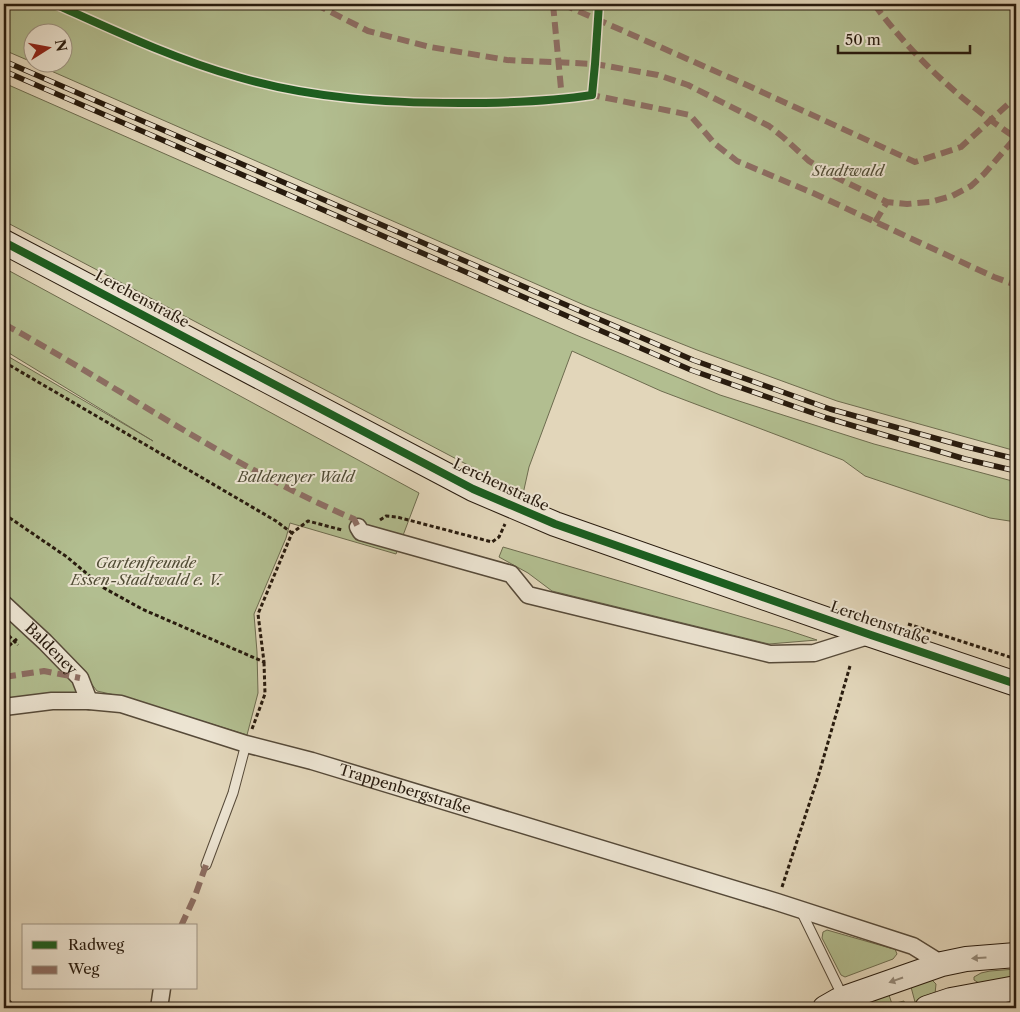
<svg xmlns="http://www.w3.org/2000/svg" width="1020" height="1012" font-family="'Libre Caslon Text',serif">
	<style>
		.green { fill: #b2be90; stroke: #6d6c4f }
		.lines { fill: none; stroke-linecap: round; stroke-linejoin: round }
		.lane-casing { stroke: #564a39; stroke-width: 11 }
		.street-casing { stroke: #564a39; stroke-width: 19 }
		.secondary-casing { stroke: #281b0e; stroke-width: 26 }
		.path { stroke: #281b0e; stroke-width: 3; stroke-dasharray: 4 2.5; stroke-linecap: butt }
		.lane { stroke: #ece4d2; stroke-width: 9 }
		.street { stroke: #ece4d2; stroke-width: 16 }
		.secondary { stroke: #ece4d2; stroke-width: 24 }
		.rail-casing { stroke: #281b0e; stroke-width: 5.5 }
		.rail { stroke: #ece4d2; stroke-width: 4; stroke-dasharray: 11; stroke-linecap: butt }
		.quiet { stroke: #8d6e63; stroke-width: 6; stroke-dasharray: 12 6; stroke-linecap: butt }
		.cycleway-casing { stroke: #ece4d2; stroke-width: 11 }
		.cycleway { stroke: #1b5e20; stroke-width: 8 }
		.oneway { fill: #948a7a }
		.labels { text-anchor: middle; stroke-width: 4; stroke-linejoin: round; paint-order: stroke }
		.park-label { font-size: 15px; font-style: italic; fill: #514c35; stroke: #ece4d2 }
		.street-label { font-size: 15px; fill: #281b0e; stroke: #ece4d2 }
	</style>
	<rect width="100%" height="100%" fill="#e2d6ba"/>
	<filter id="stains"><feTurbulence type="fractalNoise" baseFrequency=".004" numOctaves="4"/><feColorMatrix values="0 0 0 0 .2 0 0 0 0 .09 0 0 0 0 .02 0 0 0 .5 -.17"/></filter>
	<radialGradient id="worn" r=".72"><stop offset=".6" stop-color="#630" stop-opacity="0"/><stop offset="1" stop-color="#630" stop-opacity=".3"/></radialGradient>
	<!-- green -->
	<g class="green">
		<path d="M4 4H1016V451L837 401 697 350 584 305 33 63 62 62V32H32V62L4 50Z"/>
		<path d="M4 83 576 335 720 395 874 444 1016 482V522L990 518 865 476 843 460 661 391 572 351 529 467 523 494 4 221Z"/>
		<path d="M4 268 419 493 396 554 290 523 286 538 254 614 257 652 258 693 247 735 128 698 97 691 77 665V680L83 697 4 703V354L153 441 4 350Z"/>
		<path d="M503 547 787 630 817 640 769 644 552 591 528 573 499 557Z"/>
		<path d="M827 930 890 948 895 949 897 954 893 959 845 977 841 975 822 938 823 932Z"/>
		<path d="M1016 969V979L979 983 974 980V977L981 973 990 971Z"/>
		<path d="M932 980 936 984 935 994 926 1000 915 1002 911 987Z"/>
		<path d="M887 989 892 1004 904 1001 905 1006 899 1008H842Z"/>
	</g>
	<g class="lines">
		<!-- lane casing -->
		<g class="lane-casing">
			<g id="lane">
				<path d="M206 865 233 793 246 744"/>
				<path d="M801 911 843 997"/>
			</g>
		</g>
		<!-- street casing -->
		<g class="street-casing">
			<g id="street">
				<path d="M358 527 361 532 511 574 528 595 770 654 814 653 871 635"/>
				<path id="s1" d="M4 604 45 642 80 678 89 701"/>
				<path id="s2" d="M4 707 52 701H89L121 704 246 744 312 761 777 902 913 946 942 964"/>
				<path d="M4 1007 5 1008"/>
				<path d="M159 1008 162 988"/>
			</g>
		</g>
		<!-- secondary casing -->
		<g class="secondary-casing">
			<g id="secondary">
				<path d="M4 242 473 489 555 524 871 635 1016 684"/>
				<path d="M825 1008 839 1000 942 964 966 959 1016 955"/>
				<path d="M927 1008 951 1000 1016 988"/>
			</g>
		</g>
		<!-- path -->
		<g class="path">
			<path d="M4 362 276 521 292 533"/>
			<path d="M4 514 67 557 104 588 142 609 264 662 258 614 292 533 308 521 342 530"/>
			<path d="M380 520 386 516 397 517 492 542 499 537 505 524"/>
			<path d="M908 624 1016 659"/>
			<path d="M4 631 18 645"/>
			<path d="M4 650 18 638"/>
			<path d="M4 673 8 677"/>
			<path d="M252 729 265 694 264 662"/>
			<path d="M782 887 818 777 850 666"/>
		</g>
		<!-- lane -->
		<use href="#lane" class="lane"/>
		<!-- street -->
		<use href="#street" class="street"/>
		<!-- secondary -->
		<use href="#secondary" class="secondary"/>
		<!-- rail casing -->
		<g class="rail-casing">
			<g id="rail">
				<path d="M4 61 693 360 830 409 967 447 1016 459"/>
				<path d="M4 71 691 370 827 418 965 459 1016 471"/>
			</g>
		</g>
		<!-- rail -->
		<use href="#rail" class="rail"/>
		<!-- quiet -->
		<g class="quiet">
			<path d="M315 4 368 31 430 47 507 60 595 64 658 75 688 85 769 126 784 138 809 161 831 175 887 202 907 204 930 202 952 196 971 186 984 174 1016 137"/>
			<path d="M553 4 562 99"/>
			<path d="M562 4 749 86 915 162 961 147 1016 97"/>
			<path d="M874 4C913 57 961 101 1016 138"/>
			<path d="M588 96 592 95 690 115 715 144 737 161 813 193 994 277 1016 285"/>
			<path d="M875 222 887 202"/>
			<path d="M4 324C121 388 231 467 354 519L358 527"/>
			<path d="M4 677 44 671 80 678"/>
			<path d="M181 926 195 896 206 865"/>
		</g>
		<!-- cycleway casing -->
		<g class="cycleway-casing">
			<g id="cycleway">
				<path d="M55 4C115 31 174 59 238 77 310 98 384 103 459 103 504 103 548 102 592 95L595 64 599 4"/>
				<path d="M4 242 473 489 555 524 871 635 1016 684"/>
			</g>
		</g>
		<!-- cycleway -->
		<use href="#cycleway" class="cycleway"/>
	</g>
	<!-- one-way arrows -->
	<defs><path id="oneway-solid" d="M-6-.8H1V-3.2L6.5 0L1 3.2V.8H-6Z" transform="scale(1.25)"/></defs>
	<g class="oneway">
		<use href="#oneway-solid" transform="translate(979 958) rotate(176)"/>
		<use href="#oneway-solid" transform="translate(896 980) rotate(161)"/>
	</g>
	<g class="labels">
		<!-- park labels -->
		<g class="park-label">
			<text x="848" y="176">Stadtwald</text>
			<text x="296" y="482">Baldeneyer Wald</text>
			<text x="146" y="568">Gartenfreunde<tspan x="146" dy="17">Essen-Stadtwald e. V.</tspan></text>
		</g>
		<!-- street labels -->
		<g class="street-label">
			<text transform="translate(142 299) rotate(28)" y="5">Lerchenstraße</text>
			<text transform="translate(501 485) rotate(25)" y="5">Lerchenstraße</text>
			<text transform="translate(880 623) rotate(19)" y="5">Lerchenstraße</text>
			<text dy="5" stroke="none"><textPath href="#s1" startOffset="65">Baldeney</textPath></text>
			<text dy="5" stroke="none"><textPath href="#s2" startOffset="414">Trappenbergstraße</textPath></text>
		</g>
	</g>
	<!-- margin -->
	<rect width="1020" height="1012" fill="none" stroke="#e2d6ba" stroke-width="20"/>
	<rect x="5" y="5" width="1010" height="1002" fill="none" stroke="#281b0e" stroke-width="2.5"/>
	<rect x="10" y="10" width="1000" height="992" fill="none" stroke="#281b0e"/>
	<!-- legend -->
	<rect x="22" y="924" width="175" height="65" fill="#ece4d2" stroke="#9e9484"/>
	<rect x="32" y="941" width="25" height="8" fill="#1b5e20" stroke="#9e9484"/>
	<text x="68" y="950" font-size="15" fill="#281b0e">Radweg</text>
	<rect x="32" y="966" width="25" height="8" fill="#8d6e63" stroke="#9e9484"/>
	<text x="68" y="974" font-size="15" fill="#281b0e">Weg</text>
	<!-- north arrow -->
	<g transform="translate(48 48) rotate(79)"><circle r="24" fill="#ece4d2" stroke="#9e9484"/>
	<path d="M0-4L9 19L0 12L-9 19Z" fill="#8f2418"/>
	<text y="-8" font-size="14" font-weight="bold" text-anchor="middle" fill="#281b0e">N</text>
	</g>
	<!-- scale -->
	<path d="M838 45v8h132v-8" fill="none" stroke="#281b0e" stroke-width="2.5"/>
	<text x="845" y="45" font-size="15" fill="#281b0e" stroke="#ece4d2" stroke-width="4" paint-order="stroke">50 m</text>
	<rect width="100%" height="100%" filter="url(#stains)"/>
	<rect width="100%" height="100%" fill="url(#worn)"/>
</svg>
